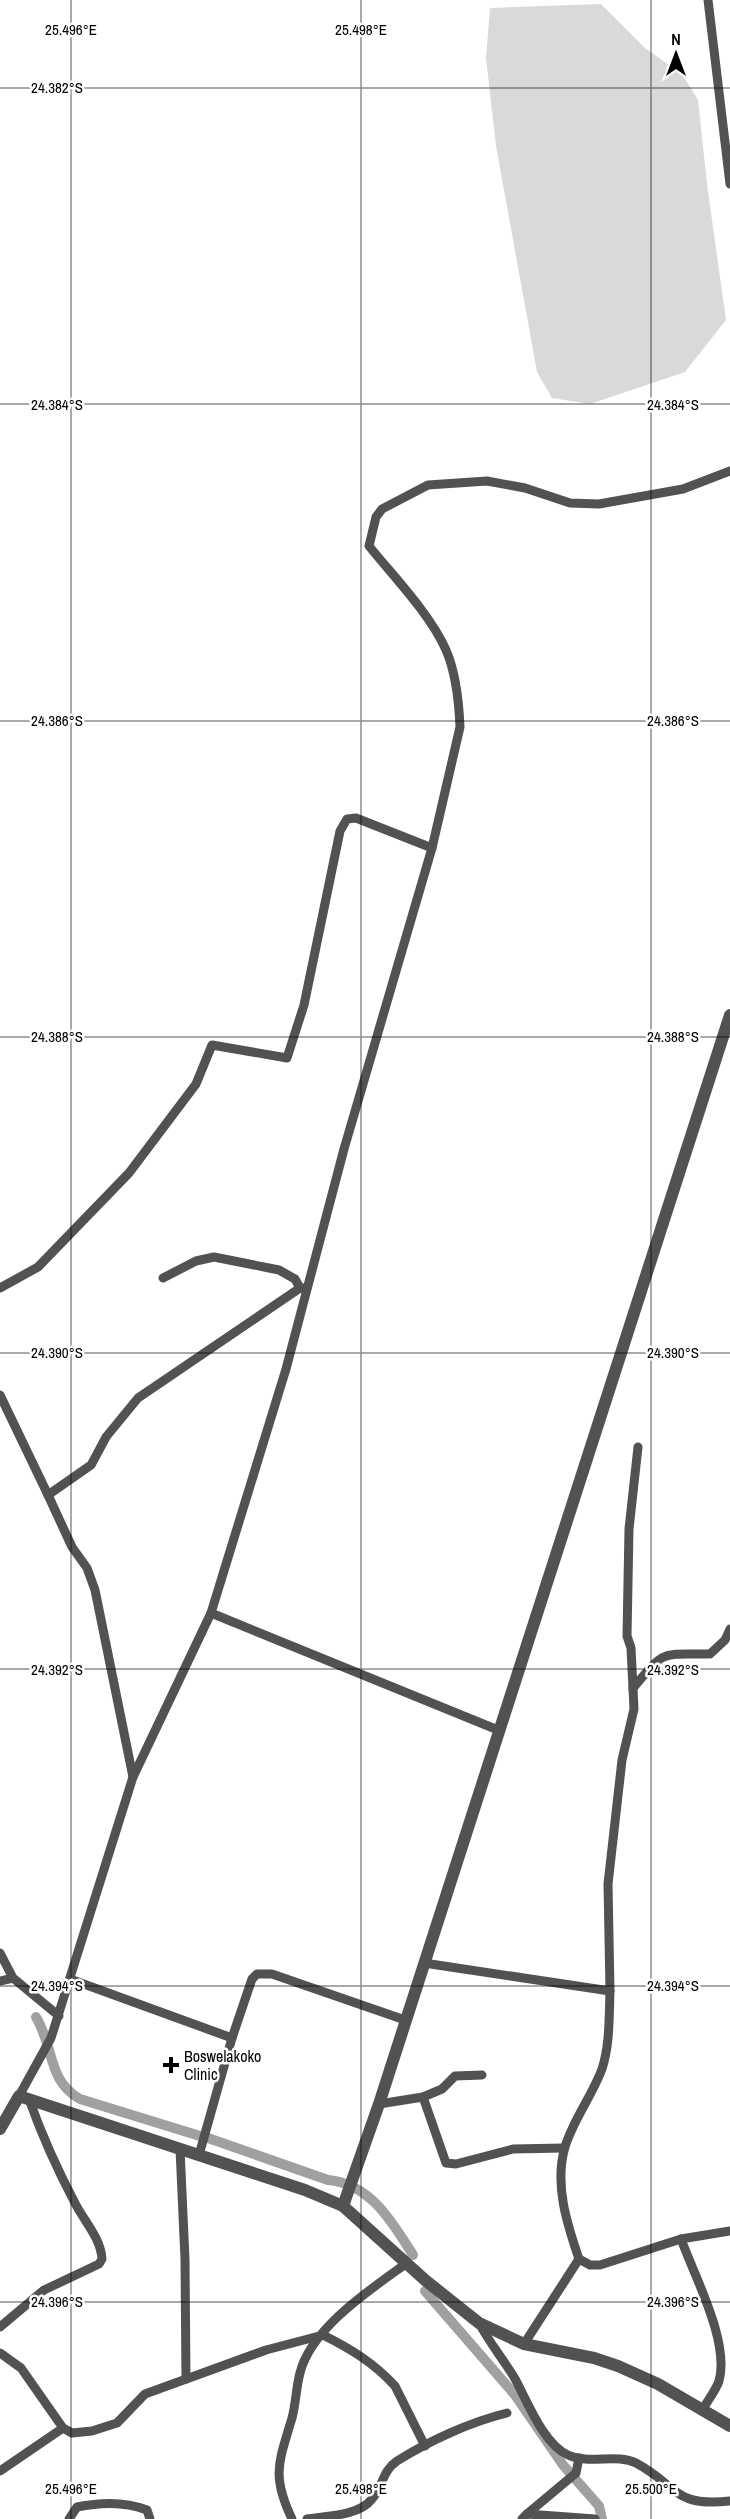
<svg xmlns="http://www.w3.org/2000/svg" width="730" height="2519" font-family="'Archivo Narrow',sans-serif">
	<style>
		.green { fill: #d9d9d9 }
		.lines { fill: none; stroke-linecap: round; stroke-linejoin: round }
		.canal { stroke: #a0a0a0; stroke-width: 10 }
		.minor { stroke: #525252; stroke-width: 9 }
		.tertiary { stroke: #525252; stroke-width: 12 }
		.ticks { fill: none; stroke: #000; stroke-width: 1.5; stroke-opacity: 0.45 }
		.poi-dot { fill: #000; stroke: #fff; stroke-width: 2 }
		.labels { text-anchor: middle; stroke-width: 5; stroke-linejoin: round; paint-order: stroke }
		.poi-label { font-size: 16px; fill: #000; stroke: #fff; text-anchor: start }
		.ticks-label { font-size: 15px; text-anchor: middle; fill: #000; stroke: #fff; stroke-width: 5; stroke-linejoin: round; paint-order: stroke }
	</style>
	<rect width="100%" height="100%" fill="#fff"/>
	<!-- green -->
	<path class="green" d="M601 4 645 48 682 74 698 100 707 184 726 320 685 372 590 404 552 398 537 372 496 146 486 58 490 8Z"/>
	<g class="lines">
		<!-- canal -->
		<g class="canal">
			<path d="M36 2017C55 2049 47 2080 80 2099L200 2136"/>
			<path d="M208 2138 328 2180C371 2184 392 2222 413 2255"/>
			<path d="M425 2291 515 2395 563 2465 599 2506 602 2519"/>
		</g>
		<!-- minor -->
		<g class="minor">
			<path d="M708 0 730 184"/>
			<path d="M163 1278 196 1261 214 1257 279 1270 295 1279 300 1288"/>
			<path d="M0 1288 38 1267 129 1173 196 1084 212 1045 287 1058 304 1005 340 831 347 819 356 818 432 848"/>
			<path d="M0 1395 48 1495 91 1465 106 1437 138 1398 300 1288H307"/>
			<path d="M48 1495 72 1547 87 1568 95 1590 133 1777"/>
			<path d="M211 1613 498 1730"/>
			<path d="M633 1688C667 1648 659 1655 710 1654L725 1640 730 1629"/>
			<path d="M0 1953 13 1978 59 2016"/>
			<path d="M424 1963 610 1991 608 1884 622 1760 634 1709 631 1648 627 1636 629 1529 638 1447"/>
			<path d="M70 1979 232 2038"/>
			<path d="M0 1981 13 1978"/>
			<path d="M19 2096 51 2038 133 1777 211 1613 286 1369 344 1149 432 848 460 727C459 703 456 673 446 650 430 614 394 577 369 546L376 517 382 509 428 485 487 481 525 488 570 503 599 504 683 489 730 471"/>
			<path d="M423 2097 446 2163 456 2164 513 2149 564 2148"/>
			<path d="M379 2104 423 2097 442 2089 455 2076 482 2075"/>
			<path d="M180 2149 185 2259 186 2379"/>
			<path d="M199 2155 232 2038 252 1979 257 1974H272L405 2020"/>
			<path d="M681 2239C694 2275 730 2342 719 2381 716 2390 708 2400 703 2409"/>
			<path d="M579 2259 590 2265H600L681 2239 730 2231"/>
			<path d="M479 2323C489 2342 503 2359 514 2377 527 2400 543 2444 568 2455 590 2465 616 2453 636 2463 679 2486 672 2507 730 2501"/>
			<path d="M0 2327 44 2290 99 2264 102 2259C101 2239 85 2222 76 2205 58 2171 42 2136 29 2099"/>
			<path d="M524 2344 579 2259C567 2224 554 2184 565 2147 573 2120 592 2096 602 2069 610 2044 609 2017 610 1991"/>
			<path d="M0 2353 21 2368 63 2428 0 2471"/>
			<path d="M63 2428 72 2433 92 2431 117 2423 145 2394 266 2350 323 2335C351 2349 374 2363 395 2386L425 2446"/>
			<path d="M527 2514 576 2473 579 2458"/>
			<path d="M69 2519 77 2507C101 2502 124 2501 147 2510L150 2519"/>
			<path d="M292 2519C271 2475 279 2462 292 2418 296 2403 296 2388 300 2373 311 2328 371 2289 407 2263"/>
			<path d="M307 2519C326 2516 359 2516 372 2499 383 2487 382 2471 397 2461 429 2441 470 2422 507 2413"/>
			<path d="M522 2519 527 2514 595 2519"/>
		</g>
		<!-- tertiary -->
		<g class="tertiary">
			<path d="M0 2129 19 2096 305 2190 343 2206 425 2280 479 2323 524 2344 594 2358 618 2366 658 2384 730 2426"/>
			<path d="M343 2206 379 2104 730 1015"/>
		</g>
	</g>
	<!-- ticks -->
	<path class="ticks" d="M71 0V2519M361 0V2519M651 0V2519M0 88H730M0 404H730M0 721H730M0 1037H730M0 1353H730M0 1669H730M0 1986H730M0 2302H730"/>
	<!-- markers -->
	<path class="poi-dot" d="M168 2056h6v6h6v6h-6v6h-6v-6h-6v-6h6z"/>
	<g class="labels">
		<!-- poi labels -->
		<g class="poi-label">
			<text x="184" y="2062">Boswelakoko<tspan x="184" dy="18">Clinic</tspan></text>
		</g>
	</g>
	<g class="ticks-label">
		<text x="71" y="35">25.496°E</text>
		<text x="361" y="35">25.498°E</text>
		<text x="57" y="93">24.382°S</text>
		<text x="57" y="410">24.384°S</text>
		<text x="673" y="410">24.384°S</text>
		<text x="57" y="726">24.386°S</text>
		<text x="673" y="726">24.386°S</text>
		<text x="57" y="1042">24.388°S</text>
		<text x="673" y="1042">24.388°S</text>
		<text x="57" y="1358">24.390°S</text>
		<text x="673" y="1358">24.390°S</text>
		<text x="57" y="1675">24.392°S</text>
		<text x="673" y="1675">24.392°S</text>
		<text x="57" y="1991">24.394°S</text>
		<text x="673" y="1991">24.394°S</text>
		<text x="57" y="2307">24.396°S</text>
		<text x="673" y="2307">24.396°S</text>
		<text x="71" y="2494">25.496°E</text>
		<text x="361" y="2494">25.498°E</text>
		<text x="651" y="2494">25.500°E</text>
	</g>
	<!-- north arrow -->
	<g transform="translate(676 54)" stroke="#ffffff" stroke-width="4.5" paint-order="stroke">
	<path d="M0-4.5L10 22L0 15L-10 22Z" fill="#000000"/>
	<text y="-9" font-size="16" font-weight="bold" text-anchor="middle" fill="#000000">N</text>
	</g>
</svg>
